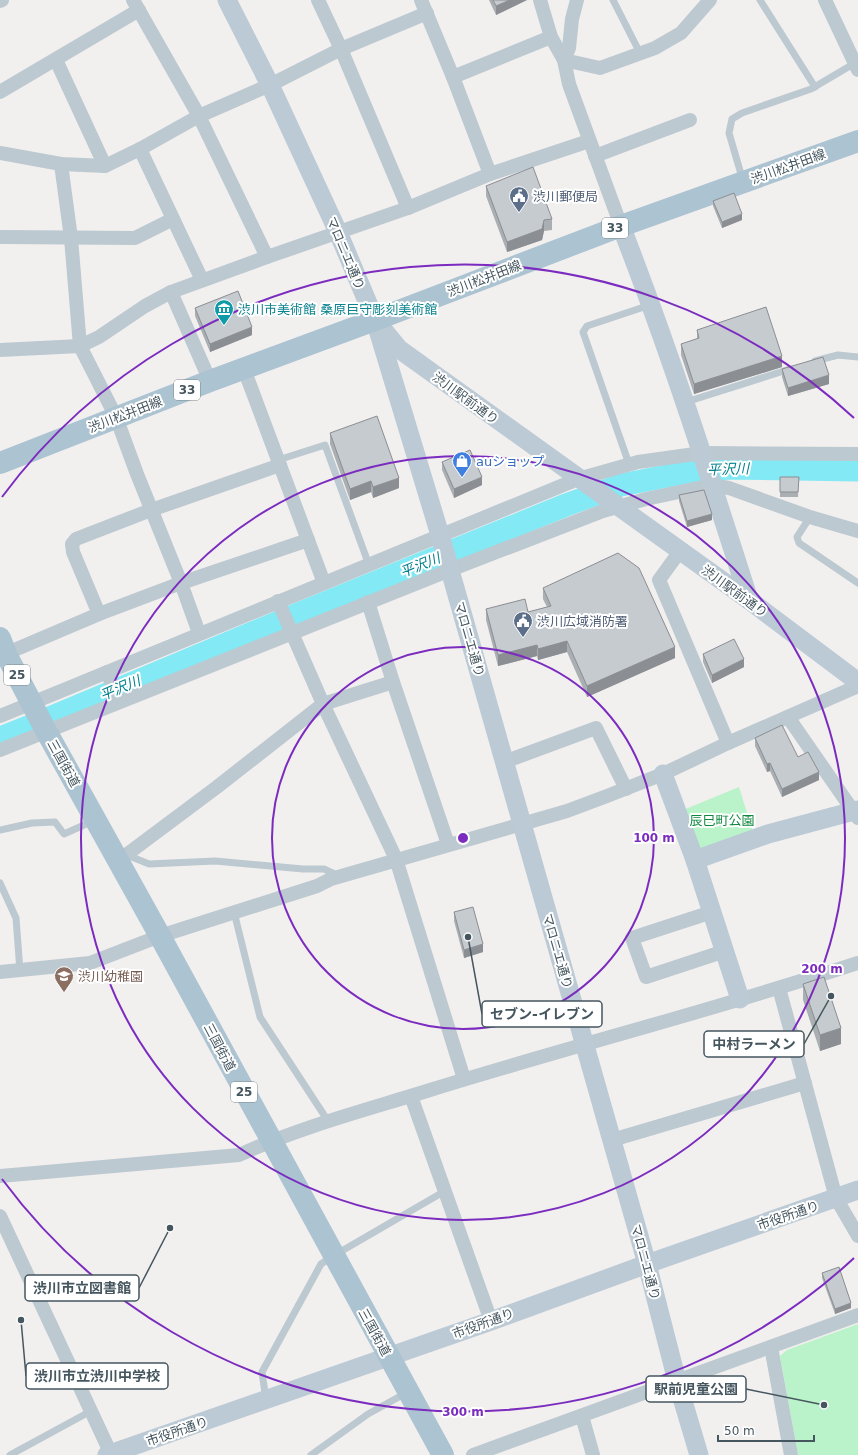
<svg xmlns="http://www.w3.org/2000/svg" width="858" height="1455" font-family="'DejaVu Sans','Noto Sans JP',sans-serif">
	<style>
		.green { fill: #baf3ca }
		.lines { fill: none; stroke-linecap: round; stroke-linejoin: round }
		.river { stroke: #83e9f4; stroke-width: 23 }
		.lane { stroke: #bcc9d0; stroke-width: 7 }
		.street { stroke: #bcc9d0; stroke-width: 14 }
		.secondary { stroke: #bbcad5; stroke-width: 19 }
		.primary { stroke: #acc3d1; stroke-width: 22 }
		.wall { fill: #aaafb3 }
		.shaded-wall { fill: #8b8e92 }
		.building { fill: #c6cbd0; stroke: #8b8e92 }
		.ring { fill: none; stroke: #7b2cbf; stroke-width: 2 }
		.labels { text-anchor: middle; stroke-width: 4; stroke-linejoin: round; paint-order: stroke }
		.shield { fill: #fff; stroke: #7d898f; stroke-width: 1 }
		.shield-label { font-size: 12px; font-weight: bold; fill: #45565f }
		.street-label { font-size: 13px; fill: #45565f; stroke: #fff }
		.service-label { font-size: 13px; fill: #4e5e75; stroke: #fff; text-anchor: start }
		.culture-label { font-size: 13px; fill: #0d838f; stroke: #fff; text-anchor: start }
		.shop-label { font-size: 13px; fill: #366cbe; stroke: #fff; text-anchor: start }
		.park-label { font-size: 13px; fill: #0e883e; stroke: #fff }
		.education-label { font-size: 13px; fill: #785e54; stroke: #fff; text-anchor: start }
		.water-label { font-size: 14px; font-style: italic; fill: #04808e; stroke: #fff }
		.centre { fill: #7b2cbf; stroke: #fff; stroke-width: 2 }
		.ring-label { font-size: 12px; text-anchor: middle; font-weight: bold; fill: #7b2cbf; stroke: #fff; stroke-width: 4; stroke-linejoin: round; paint-order: stroke }
		.leader { fill: none; stroke: #45565f; stroke-width: 1.5 }
		.callout-dot { fill: #45565f; stroke: #fff; stroke-width: 1.5 }
		.callout { fill: #fff; stroke: #45565f; stroke-width: 1.5 }
		.callout-label { font-size: 14px; text-anchor: middle; font-weight: bold; fill: #45565f }
	</style>
	<rect width="100%" height="100%" fill="#f2efef"/>
	<!-- green -->
	<g class="green">
		<path d="M739 787 754 835 704 851 696 845 683 810Z"/>
		<path d="M858 1324V1455H798L780 1356 787 1350Z"/>
	</g>
	<g class="lines">
		<!-- river -->
		<path class="river" d="M0 738 28 727 305 611 566 505 621 485 693 471 730 468 858 470"/>
		<!-- lane -->
		<g class="lane">
			<path d="M613 0 640 53"/>
			<path d="M760 0 815 87"/>
			<path d="M743 181 729 133 732 119 742 113 811 89 855 63"/>
			<path d="M815 361 838 355 858 357"/>
			<path d="M686 402 790 369"/>
			<path d="M278 460 325 445 369 565"/>
			<path d="M629 464 583 332 587 326 650 305"/>
			<path d="M810 517 797 537 799 543 858 583"/>
			<path d="M0 830 32 823 55 822 64 834 93 821"/>
			<path d="M127 855 149 864 215 861 303 869H324L339 876"/>
			<path d="M0 883 16 918 20 971"/>
			<path d="M234 912 260 1017 328 1121"/>
			<path d="M266 1400 262 1372 321 1264 333 1256 445 1191"/>
			<path d="M10 1455 91 1411"/>
			<path d="M311 1455 368 1414 406 1393"/>
		</g>
		<!-- street -->
		<g class="street">
			<path d="M133 0 199 116 267 257"/>
			<path d="M318 0 341 49 408 208"/>
			<path d="M421 0 453 77 551 37"/>
			<path d="M540 0 551 37 564 60 569 84 621 226"/>
			<path d="M577 0 572 19 569 48 564 60 600 68 655 48 681 33 710 0"/>
			<path d="M825 0 858 70"/>
			<path d="M0 1 2 0"/>
			<path d="M56 60 105 166"/>
			<path d="M453 77 490 174"/>
			<path d="M0 92 139 10"/>
			<path d="M140 149 202 280"/>
			<path d="M0 153 61 164 105 166 140 149 199 116 270 85 341 49 427 13"/>
			<path d="M595 156 690 120"/>
			<path d="M61 164 71 238 80 346 99 337 145 306 171 292 267 257 408 208 490 174 589 141"/>
			<path d="M0 237 135 238 173 219"/>
			<path d="M171 292 210 381"/>
			<path d="M0 350 80 346 116 417 137 474 181 583 199 633"/>
			<path d="M244 369 324 583"/>
			<path d="M680 551 659 580 728 743"/>
			<path d="M278 601 323 704 396 859 464 1079"/>
			<path d="M368 602 393 682 448 844"/>
			<path d="M99 614 73 552 72 544 76 539 151 510 280 465"/>
			<path d="M0 656 99 614 181 583 308 540"/>
			<path d="M107 672 119 702"/>
			<path d="M0 716 578 479 638 462 702 453 858 454"/>
			<path d="M788 717 858 818"/>
			<path d="M0 750 450 570 603 511 646 499 712 485 729 488 810 517 858 531"/>
			<path d="M504 762 596 728 626 789"/>
			<path d="M118 861 217 787 323 704 393 682"/>
			<path d="M712 912 632 938 646 977 725 951"/>
			<path d="M0 972 90 963 160 936 317 886 331 879 567 811 607 796 663 774 728 743 858 686"/>
			<path d="M779 988 836 1198 858 1236"/>
			<path d="M411 1096 491 1321"/>
			<path d="M612 1140 805 1083"/>
			<path d="M0 1176 239 1155C300 1127 366 1110 430 1090 572 1046 717 1009 858 963"/>
			<path d="M0 1216 111 1454"/>
			<path d="M771 1347 791 1455"/>
			<path d="M582 1416 593 1455"/>
			<path d="M473 1455 858 1315"/>
		</g>
		<!-- secondary -->
		<g class="secondary">
			<path d="M227 0 270 85 338 232 375 320 440 535 647 1264 677 1381 699 1455"/>
			<path d="M621 226C669 349 709 474 749 600"/>
			<path d="M381 327 399 349 749 600 858 682"/>
			<path d="M663 774 695 860 740 999"/>
			<path d="M695 860 768 834 858 810"/>
			<path d="M107 1455 491 1321 647 1264 858 1190"/>
		</g>
		<!-- primary -->
		<g class="primary">
			<path d="M0 463 210 381 375 320 621 226 858 141"/>
			<path d="M0 638 6 654 45 729 160 936 443 1455"/>
		</g>
	</g>
	<!-- wall -->
	<g class="wall">
		<path d="M489 0H527L496 15Z"/>
		<path d="M486 186 552 219V230L544 231 542 240 507 252 486 196Z"/>
		<path d="M713 201 742 220 722 228 713 206Z"/>
		<path d="M195 308 252 335 210 352 195 316Z"/>
		<path d="M697 330 782 367 694 394 681 355V344L697 339Z"/>
		<path d="M782 369 829 384 788 396 782 377Z"/>
		<path d="M330 433 399 488 373 498 371 492 350 500 330 444Z"/>
		<path d="M442 462 482 485 454 498 442 470Z"/>
		<path d="M780 477H799L798 497H780Z"/>
		<path d="M679 495 712 520 687 527 679 501Z"/>
		<path d="M543 588 675 658 587 697 567 652 538 660 537 656 498 666 486 620V609L528 612 547 607 543 599Z"/>
		<path d="M703 654 744 667 712 683 703 662Z"/>
		<path d="M755 738 798 757 819 780 782 797 770 771 767 772 755 746Z"/>
		<path d="M454 912 483 952 464 958 454 921Z"/>
		<path d="M803 984 841 1044 820 1051 803 1000Z"/>
		<path d="M822 1273 851 1308 835 1314 822 1278Z"/>
	</g>
	<!-- shaded-wall -->
	<g class="shaded-wall">
		<path d="M510 0H527L496 15V6Z"/>
		<path d="M742 214V220L722 228V222Z"/>
		<path d="M544 220V231L542 240 507 252V242Z"/>
		<path d="M252 327V335L210 352V344Z"/>
		<path d="M782 356V367L694 394V384Z"/>
		<path d="M829 375V384L788 396V388Z"/>
		<path d="M482 477V485L454 498V489Z"/>
		<path d="M399 478V488L373 498V487Z"/>
		<path d="M371 481V492L350 500V489Z"/>
		<path d="M712 514V520L687 527V521Z"/>
		<path d="M567 641V652L538 660V649Z"/>
		<path d="M537 645V656L498 666V655Z"/>
		<path d="M675 647V658L587 697V686Z"/>
		<path d="M744 659V667L712 683V675Z"/>
		<path d="M770 763V771L767 772V764Z"/>
		<path d="M819 772V780L782 797V789Z"/>
		<path d="M483 944V952L464 958V950Z"/>
		<path d="M841 1028V1044L820 1051V1035Z"/>
		<path d="M851 1303V1308L835 1314V1309Z"/>
	</g>
	<!-- building -->
	<g class="building">
		<path d="M493 0H510L496 6Z"/>
		<path d="M533 167 552 219 544 220 542 229 507 242 486 186Z"/>
		<path d="M734 193 742 214 722 222 713 201Z"/>
		<path d="M238 291 252 327 210 344 195 308Z"/>
		<path d="M766 307 782 356 694 384 681 344 699 338 697 330Z"/>
		<path d="M823 357 829 375 788 388 782 369Z"/>
		<path d="M377 416 399 478 373 487 371 481 350 489 330 433Z"/>
		<path d="M470 450 482 477 454 489 442 462Z"/>
		<path d="M780 477H799L798 492H780Z"/>
		<path d="M704 490 712 514 687 521 679 495Z"/>
		<path d="M618 553 639 568 675 647 587 686 567 641 538 649 537 645 498 655 486 609 525 599 528 612 551 606 543 588Z"/>
		<path d="M734 639 744 659 712 675 703 654Z"/>
		<path d="M782 725 798 757 808 752 819 772 782 789 770 763 767 764 755 738Z"/>
		<path d="M473 907 483 944 464 950 454 912Z"/>
		<path d="M824 977 841 1028 820 1035 803 984Z"/>
		<path d="M839 1267 851 1303 835 1309 822 1273Z"/>
	</g>
	<!-- distance rings -->
	<g class="ring">
		<circle cx="463" cy="838" r="191"/>
		<circle cx="463" cy="838" r="382"/>
		<path d="M854 1258A574 574 0 0 1 2 1179M2 497A574 574 0 0 1 854 418"/>
	</g>
	<!-- icons -->
	<defs>
		<g id="civic-pin" transform="scale(1)"><path d="M0 17L-7.5 6A9.5 9.5 0 1 1 7.5 6Z" fill="#5c6f8a" stroke="#fff"/><path d="M-.6-6.5H3V-4.5H.6V-3L4-1V1h2V6H-6V1h2V-1L-.6-3ZM-1.2 2.5V6h2.4V2.5Z" fill="#fff"/></g>
		<g id="museum-pin" transform="scale(1)"><path d="M0 17L-7.5 6A9.5 9.5 0 1 1 7.5 6Z" fill="#0f9aa8" stroke="#fff"/><path d="M0-6L6-3V-2H-6V-3ZM-5-1h2V3h-2ZM-1-1h2V3h-2ZM3-1h2V3H3ZM-6 4H6V6H-6Z" fill="#fff"/></g>
		<g id="shop-pin" transform="scale(1)"><path d="M0 17L-7.5 6A9.5 9.5 0 1 1 7.5 6Z" fill="#3f7fe0" stroke="#fff"/><path d="M-5-2.5h2.3a2.7 3.5 0 0 1 5.4 0H5L5.5 6h-11ZM-1.5-2.5h3a1.5 2.3 0 0 0-3 0Z" fill="#fff"/></g>
		<g id="school-pin" transform="scale(1)"><path d="M0 17L-7.5 6A9.5 9.5 0 1 1 7.5 6Z" fill="#8d6e63" stroke="#fff"/><path d="M0-5L7-2L0 1L-7-2ZM-4 1L0 2.5L4 1V4Q0 6-4 4Z" fill="#fff"/></g>
	</defs>
	<g fill-rule="evenodd">
		<use href="#civic-pin" x="519" y="196"/>
		<use href="#museum-pin" x="224" y="309"/>
		<use href="#shop-pin" x="462" y="461"/>
		<use href="#civic-pin" x="523" y="621"/>
		<use href="#school-pin" x="64" y="976"/>
	</g>
	<g class="labels">
		<!-- shield labels -->
		<g class="shield">
			<rect x="602" y="218" width="26" height="20" rx="3"/>
			<rect x="174" y="380" width="26" height="20" rx="3"/>
			<rect x="4" y="665" width="26" height="20" rx="3"/>
			<rect x="231" y="1082" width="26" height="20" rx="3"/>
		</g>
		<g class="shield-label">
			<text x="615" y="232">33</text>
			<text x="187" y="394">33</text>
			<text x="17" y="679">25</text>
			<text x="244" y="1096">25</text>
		</g>
		<!-- street labels -->
		<g class="street-label">
			<text transform="translate(788 166) rotate(-20)" y="5">渋川松井田線</text>
			<text transform="translate(346 253) rotate(67)" y="5">マロニエ通り</text>
			<text transform="translate(484 278) rotate(-21)" y="5">渋川松井田線</text>
			<text transform="translate(466 398) rotate(36)" y="5">渋川駅前通り</text>
			<text transform="translate(125 414) rotate(-21)" y="5">渋川松井田線</text>
			<text transform="translate(735 591) rotate(36)" y="5">渋川駅前通り</text>
			<text transform="translate(470 639) rotate(74)" y="5">マロニエ通り</text>
			<text transform="translate(64 763) rotate(61)" y="5">三国街道</text>
			<text transform="translate(558 951) rotate(74)" y="5">マロニエ通り</text>
			<text transform="translate(220 1047) rotate(62)" y="5">三国街道</text>
			<text transform="translate(788 1215) rotate(-19)" y="5">市役所通り</text>
			<text transform="translate(646 1262) rotate(75)" y="5">マロニエ通り</text>
			<text transform="translate(483 1323) rotate(-20)" y="5">市役所通り</text>
			<text transform="translate(375 1332) rotate(61)" y="5">三国街道</text>
			<text transform="translate(177 1431) rotate(-19)" y="5">市役所通り</text>
		</g>
		<!-- service labels -->
		<g class="service-label">
			<text x="533" y="201">渋川郵便局</text>
			<text x="537" y="626">渋川広域消防署</text>
		</g>
		<!-- culture labels -->
		<g class="culture-label">
			<text x="238" y="314">渋川市美術館 桑原巨守彫刻美術館</text>
		</g>
		<!-- shop labels -->
		<g class="shop-label">
			<text x="476" y="466">auショップ</text>
		</g>
		<!-- park labels -->
		<g class="park-label">
			<text x="722" y="825">辰巳町公園</text>
		</g>
		<!-- education labels -->
		<g class="education-label">
			<text x="78" y="981">渋川幼稚園</text>
		</g>
		<!-- water labels -->
		<g class="water-label">
			<text transform="translate(728 469) rotate(-2)" y="5">平沢川</text>
			<text transform="translate(420 565) rotate(-22)" y="5">平沢川</text>
			<text transform="translate(120 688) rotate(-23)" y="5">平沢川</text>
		</g>
	</g>
	<circle cx="463" cy="838" r="6" class="centre"/>
	<g class="ring-label">
		<text x="654" y="842">100 m</text>
		<text x="822" y="973">200 m</text>
		<text x="463" y="1416">300 m</text>
	</g>
	<!-- callouts -->
	<path class="leader" d="M468 937L482 1014M831 996L804 1044M170 1228L139 1288M21 1320L26 1376M824 1405L746 1389"/>
	<g class="callout-dot">
		<circle cx="468" cy="937" r="4"/>
		<circle cx="831" cy="996" r="4"/>
		<circle cx="170" cy="1228" r="4"/>
		<circle cx="21" cy="1320" r="4"/>
		<circle cx="824" cy="1405" r="4"/>
	</g>
	<g class="callout">
		<rect x="482" y="1001" width="120" height="26" rx="4"/>
		<rect x="704" y="1031" width="100" height="26" rx="4"/>
		<rect x="25" y="1275" width="114" height="26" rx="4"/>
		<rect x="26" y="1363" width="142" height="26" rx="4"/>
		<rect x="646" y="1376" width="100" height="26" rx="4"/>
	</g>
	<g class="callout-label">
		<text x="542" y="1019">セブン-イレブン</text>
		<text x="754" y="1049">中村ラーメン</text>
		<text x="82" y="1293">渋川市立図書館</text>
		<text x="97" y="1381">渋川市立渋川中学校</text>
		<text x="696" y="1394">駅前児童公園</text>
	</g>
	<!-- scale -->
	<path d="M718 1435v6h96v-6" fill="none" stroke="#45565f" stroke-width="2"/>
	<text x="724" y="1435" font-size="12" fill="#45565f" stroke="#ffffff" stroke-width="3" paint-order="stroke">50 m</text>
</svg>
